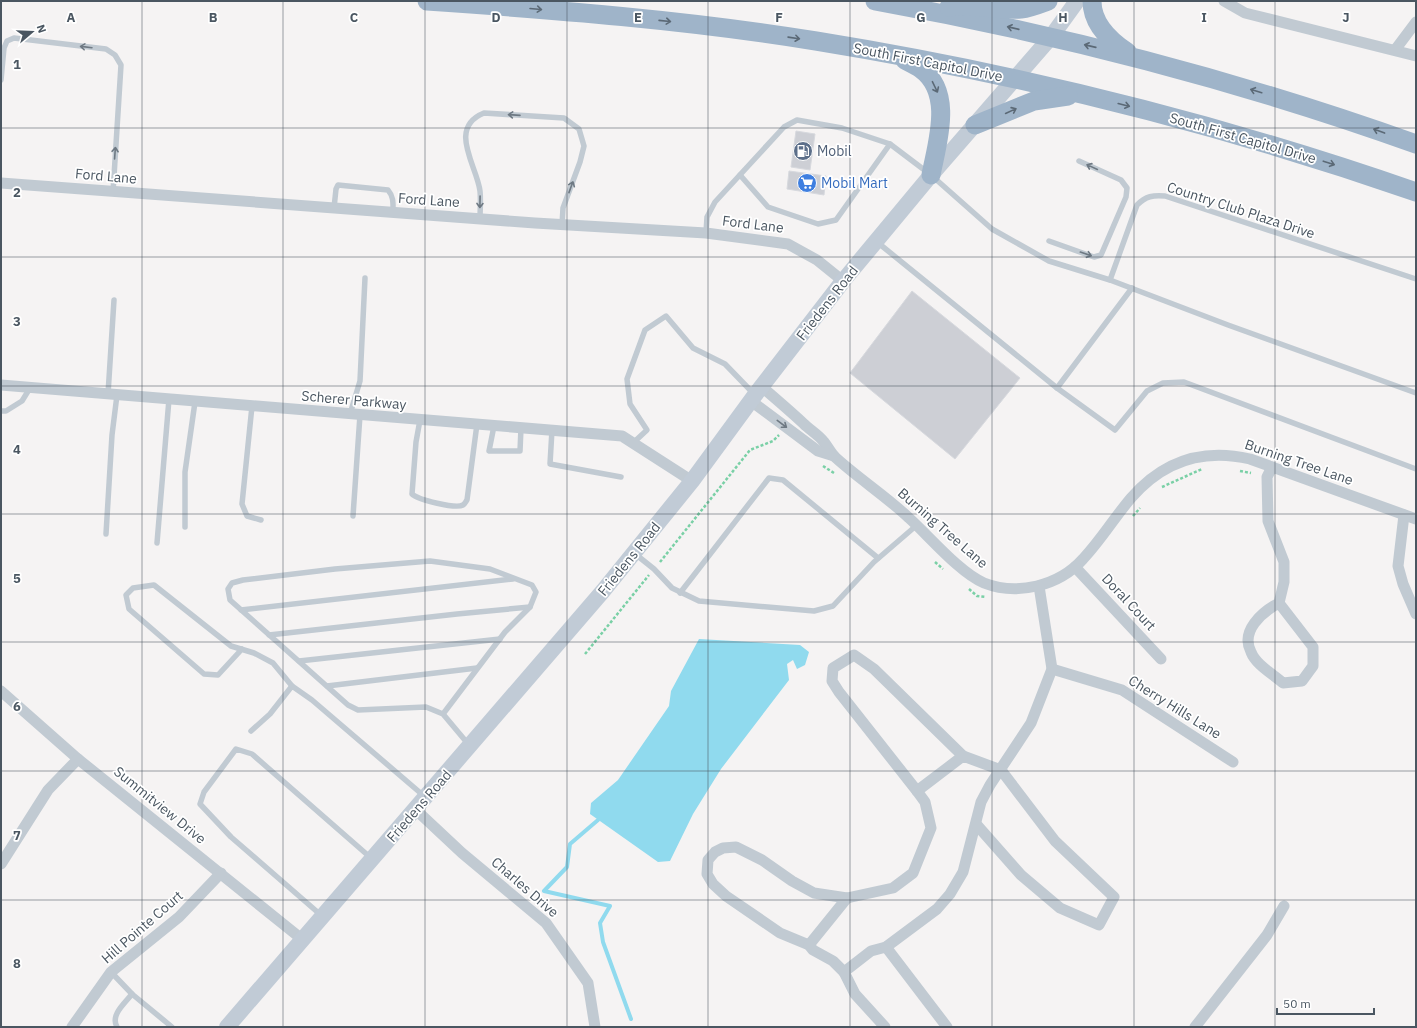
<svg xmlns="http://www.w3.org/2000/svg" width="1417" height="1028" font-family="'IBM Plex Sans',sans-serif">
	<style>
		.water { fill: #90daee }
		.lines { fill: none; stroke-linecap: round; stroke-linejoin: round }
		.stream { stroke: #90daee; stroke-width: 4 }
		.building { fill: #cdcfd5; stroke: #d7d9de }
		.path { stroke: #7ad0a6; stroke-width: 2.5; stroke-dasharray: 3 2; stroke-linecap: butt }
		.service { stroke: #c1cad2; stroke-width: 5.5 }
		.minor { stroke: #c1cad2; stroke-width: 11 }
		.secondary { stroke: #c1cbd6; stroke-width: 16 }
		.trunk { stroke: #9fb4c9; stroke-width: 19 }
		.oneway { stroke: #5b6976 }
		.oneway2 { stroke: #6e7983 }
		.grid { fill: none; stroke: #4a5661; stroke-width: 1; stroke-opacity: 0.55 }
		.labels { text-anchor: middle; stroke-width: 3.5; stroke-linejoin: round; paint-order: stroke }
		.street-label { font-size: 14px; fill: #4a5661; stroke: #fff }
		.service-label { font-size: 14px; fill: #4e5e75; stroke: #fff; text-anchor: start }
		.shop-label { font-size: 14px; fill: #366cbe; stroke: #fff; text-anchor: start }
		.grid-label { font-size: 13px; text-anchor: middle; font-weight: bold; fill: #4a5661; stroke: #fff; stroke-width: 3.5; stroke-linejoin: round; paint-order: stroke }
	</style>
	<rect width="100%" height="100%" fill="#f5f3f3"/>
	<!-- water -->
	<path class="water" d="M699 639 800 645 809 652 805 665 797 669 793 660 787 664 789 680 721 769 693 814 670 861 658 862 590 814 591 803 618 780 669 706 671 691Z"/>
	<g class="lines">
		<!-- stream -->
		<path class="stream" d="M598 820 570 844 567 867 544 891 610 906 600 923 603 942 631 1019"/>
	</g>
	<!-- building -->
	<g class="building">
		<path d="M796 131 815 134 810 170 791 167Z"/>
		<path d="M789 171 826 176 824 195 787 189Z"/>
		<path d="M912 291 1020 378 955 459 850 373Z"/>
	</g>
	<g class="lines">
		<!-- path -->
		<g class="path">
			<path d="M823 466 834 473"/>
			<path d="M1240 471 1251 473"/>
			<path d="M1162 487 1202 469"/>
			<path d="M1133 516 1140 508"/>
			<path d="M660 562 750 450 773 441 779 435"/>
			<path d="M935 562 943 569"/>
			<path d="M969 589 977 596 986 597"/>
			<path d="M585 654 649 575"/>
		</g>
		<!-- service -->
		<g class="service">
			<path d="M1 80 4 48 7 41 14 38 106 49 115 55 121 65 113 192"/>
			<path d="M740 175 768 207 818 224 836 220 890 144"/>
			<path d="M334 208 336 189 338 185 388 190C394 197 393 204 393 213"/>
			<path d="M480 219C480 210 481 200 480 191 477 166 447 128 484 113L564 118 579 129 584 146 580 162 563 208 562 225"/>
			<path d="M706 233 707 217 715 202 784 127 797 120 842 128 890 144 931 175 992 229 1049 261 1110 280 1228 325 1416 393"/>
			<path d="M1049 241 1094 257 1101 255 1126 197 1127 188 1121 180 1079 161"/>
			<path d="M877 242 1057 388"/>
			<path d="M1110 280 1137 205C1146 196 1153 195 1165 196L1416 279"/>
			<path d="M1132 288 1057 388 1115 430 1147 391 1163 383 1184 382 1416 469"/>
			<path d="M108 394 114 300"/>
			<path d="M252 406 242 504 247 516 261 520"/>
			<path d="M1 411H6L22 401 30 388"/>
			<path d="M350 414 360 381 365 278"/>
			<path d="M420 420 416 442 412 494C418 500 456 509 463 505 465 504 466 501 467 500L477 424"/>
			<path d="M494 426 489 451H520L521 428"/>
			<path d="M552 430 550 464 621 477"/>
			<path d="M633 443 647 430 630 404 627 379 645 330 666 316 693 348 725 364 754 394"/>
			<path d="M353 516 360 415"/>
			<path d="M185 527V472L195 402"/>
			<path d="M106 534 112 435 117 395"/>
			<path d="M157 543 169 399"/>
			<path d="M634 553 654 569 672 588 699 601 814 611 833 606 874 562 917 525"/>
			<path d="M680 593 769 478 783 480 878 558"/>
			<path d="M241 610 513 579"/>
			<path d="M269 635 457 614 530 607"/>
			<path d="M242 649 218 675 204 674 129 609 126 595 133 588 154 585 231 646 254 653 273 663 292 686"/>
			<path d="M299 661 500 639"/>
			<path d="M327 686 477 668"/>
			<path d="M443 714 426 707 358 710 348 705 230 600 228 589 232 583 243 580 335 569 430 561 490 569 532 585 536 592 530 607 505 632 443 714 469 745"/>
			<path d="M251 731 270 714 292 686 312 700 424 796"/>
			<path d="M322 916 231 837 200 804 204 792 236 749 252 754 371 858"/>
			<path d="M111 972 132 994 172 1027"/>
			<path d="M117 1027C110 1015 125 1003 132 994"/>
		</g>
		<!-- minor -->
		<g class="minor">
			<path d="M1224 1 1245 13 1416 56"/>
			<path d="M1395 50 1416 22"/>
			<path d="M1 183 535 223 706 233 788 244 817 260 843 281"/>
			<path d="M1 385 622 436 692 481"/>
			<path d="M762 387C776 399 790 411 804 424 810 430 819 435 824 442 828 447 831 453 835 457 859 479 886 496 909 518 929 536 960 573 984 583 1017 596 1059 586 1083 559 1101 540 1114 518 1131 498 1163 461 1203 448 1250 459L1416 519"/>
			<path d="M751 401 818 451 834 456"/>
			<path d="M1272 467 1267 477 1268 521 1284 562V582L1279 603 1313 647V666L1302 681 1283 683C1273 674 1256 665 1251 652 1240 631 1262 612 1279 603"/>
			<path d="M1404 515 1398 566 1403 584 1416 614"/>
			<path d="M1075 567 1161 659"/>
			<path d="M1052 669 1122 690 1233 762"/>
			<path d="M1 691 78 759 303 940"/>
			<path d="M917 791 839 692 832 681 833 668 854 655 874 669 963 756"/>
			<path d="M415 809 462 853 546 923 588 983 595 1027"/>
			<path d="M1 864 48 790 78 759"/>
			<path d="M847 898 814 893 792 881 762 860 736 847 723 848 715 852 708 860 707 874 713 884 726 896 780 933 809 945 813 950 833 961 844 972 871 951 886 947 937 909 950 894 963 872 981 802 990 785 1031 723 1052 669 1039 586"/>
			<path d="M809 945 847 898 893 888 913 873 931 828 925 802 917 791 963 756 1001 770 1055 841 1114 897 1099 925 1060 908 1021 875 976 824"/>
			<path d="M886 947 947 1027"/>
			<path d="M844 972 855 994 885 1027"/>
			<path d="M72 1027 111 972 179 917 221 873"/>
			<path d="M1195 1027 1267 935 1284 906"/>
		</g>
		<!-- secondary -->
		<path class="secondary" d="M227 1027 603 591 692 481 755 395 843 281 931 175 1051 37 1077 1"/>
		<!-- trunk -->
		<g class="trunk">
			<path d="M427 1C557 10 687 20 816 41 1020 74 1221 124 1416 192"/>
			<path d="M875 1C1059 34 1240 81 1416 144"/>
			<path d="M1092 1C1092 24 1109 40 1127 52"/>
			<path d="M949 7C973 3 997 11 1021 9 1030 8 1040 4 1048 1"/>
			<path d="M905 60C910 63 916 65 921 69 954 93 937 143 931 175"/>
			<path d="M975 125 1034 101 1068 96"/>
		</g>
	</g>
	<!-- one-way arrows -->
	<defs><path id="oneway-shaft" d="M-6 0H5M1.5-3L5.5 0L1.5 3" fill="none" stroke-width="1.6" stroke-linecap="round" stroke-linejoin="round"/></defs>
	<g class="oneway">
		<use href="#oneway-shaft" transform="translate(536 9) rotate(5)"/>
		<use href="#oneway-shaft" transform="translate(665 21) rotate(6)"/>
		<use href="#oneway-shaft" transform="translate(1013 28) rotate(-167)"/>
		<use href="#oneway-shaft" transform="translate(794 38) rotate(8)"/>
		<use href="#oneway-shaft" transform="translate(1090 46) rotate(-167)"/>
		<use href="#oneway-shaft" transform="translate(935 87) rotate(64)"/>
		<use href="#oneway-shaft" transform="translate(1256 91) rotate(-163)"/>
		<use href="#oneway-shaft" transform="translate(1124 105) rotate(14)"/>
		<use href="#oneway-shaft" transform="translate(1011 111) rotate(-25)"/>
		<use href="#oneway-shaft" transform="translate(1379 131) rotate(-160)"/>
		<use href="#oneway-shaft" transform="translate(1329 163) rotate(18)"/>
	</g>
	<g class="oneway2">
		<use href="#oneway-shaft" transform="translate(86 47) rotate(-173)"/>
		<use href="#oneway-shaft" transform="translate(514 115) rotate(-176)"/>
		<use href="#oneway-shaft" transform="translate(115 153) rotate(-86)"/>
		<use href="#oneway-shaft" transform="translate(1092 167) rotate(-155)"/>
		<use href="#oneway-shaft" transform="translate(571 187) rotate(-70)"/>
		<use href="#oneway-shaft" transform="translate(480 202) rotate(91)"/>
		<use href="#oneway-shaft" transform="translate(1086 254) rotate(19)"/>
		<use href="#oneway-shaft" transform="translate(782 424) rotate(37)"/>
	</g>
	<!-- grid -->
	<path class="grid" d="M142 1V1027M283 1V1027M425 1V1027M567 1V1027M708 1V1027M850 1V1027M992 1V1027M1134 1V1027M1275 1V1027M1 128H1416M1 257H1416M1 386H1416M1 514H1416M1 642H1416M1 771H1416M1 900H1416"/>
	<!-- icons -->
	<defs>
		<g id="fuel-disc" transform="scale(1)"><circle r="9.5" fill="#5c6f8a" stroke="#fff"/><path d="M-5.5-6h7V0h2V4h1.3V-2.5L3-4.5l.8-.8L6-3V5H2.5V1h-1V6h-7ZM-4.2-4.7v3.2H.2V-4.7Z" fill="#fff"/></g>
		<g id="supermarket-disc" transform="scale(1)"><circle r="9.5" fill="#3f7fe0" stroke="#fff"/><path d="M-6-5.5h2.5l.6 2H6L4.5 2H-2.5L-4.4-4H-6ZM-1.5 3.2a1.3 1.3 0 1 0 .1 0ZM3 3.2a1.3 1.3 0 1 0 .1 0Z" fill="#fff"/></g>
	</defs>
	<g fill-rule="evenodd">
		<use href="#fuel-disc" x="803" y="151"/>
		<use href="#supermarket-disc" x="807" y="183"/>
	</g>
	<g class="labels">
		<!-- street labels -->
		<g class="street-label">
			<text transform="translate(928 62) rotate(11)" y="5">South First Capitol Drive</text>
			<text transform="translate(1243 138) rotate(16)" y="5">South First Capitol Drive</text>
			<text transform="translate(106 176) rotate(5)" y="5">Ford Lane</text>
			<text transform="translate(429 200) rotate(4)" y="5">Ford Lane</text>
			<text transform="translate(1241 210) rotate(18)" y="5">Country Club Plaza Drive</text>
			<text transform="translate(753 224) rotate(7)" y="5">Ford Lane</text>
			<text transform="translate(827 303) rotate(-52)" y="5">Friedens Road</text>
			<text transform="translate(354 400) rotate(5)" y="5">Scherer Parkway</text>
			<text transform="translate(1299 462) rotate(19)" y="5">Burning Tree Lane</text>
			<text transform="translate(943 528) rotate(41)" y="5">Burning Tree Lane</text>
			<text transform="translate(629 559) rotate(-51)" y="5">Friedens Road</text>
			<text transform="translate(1129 602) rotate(47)" y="5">Doral Court</text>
			<text transform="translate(1175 707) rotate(32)" y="5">Cherry Hills Lane</text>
			<text transform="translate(160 805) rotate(39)" y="5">Summitview Drive</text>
			<text transform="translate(419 806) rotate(-49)" y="5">Friedens Road</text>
			<text transform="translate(525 887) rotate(41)" y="5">Charles Drive</text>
			<text transform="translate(142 927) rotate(-41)" y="5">Hill Pointe Court</text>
		</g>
		<!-- service labels -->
		<g class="service-label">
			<text x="817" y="156">Mobil</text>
		</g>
		<!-- shop labels -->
		<g class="shop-label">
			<text x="821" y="188">Mobil Mart</text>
		</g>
	</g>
	<g class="grid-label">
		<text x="71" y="22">A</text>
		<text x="213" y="22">B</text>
		<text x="354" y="22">C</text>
		<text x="496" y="22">D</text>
		<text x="638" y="22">E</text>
		<text x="779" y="22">F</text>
		<text x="921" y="22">G</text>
		<text x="1063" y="22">H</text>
		<text x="1204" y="22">I</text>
		<text x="1346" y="22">J</text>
		<text x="17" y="69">1</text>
		<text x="17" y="197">2</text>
		<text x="17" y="326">3</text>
		<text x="17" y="454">4</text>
		<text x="17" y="583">5</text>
		<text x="17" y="711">6</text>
		<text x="17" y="840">7</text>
		<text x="17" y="968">8</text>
	</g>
	<!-- border -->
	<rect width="1417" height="1028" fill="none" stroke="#4a5661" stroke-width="4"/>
	<!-- north arrow -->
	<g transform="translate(32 32) rotate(71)" stroke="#ffffff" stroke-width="3" paint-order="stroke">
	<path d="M0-3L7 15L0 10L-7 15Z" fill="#4a5661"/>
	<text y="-6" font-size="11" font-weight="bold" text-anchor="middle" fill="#4a5661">N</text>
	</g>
	<!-- scale -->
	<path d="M1277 1008v6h97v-6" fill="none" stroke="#4a5661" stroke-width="2"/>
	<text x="1283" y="1008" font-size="12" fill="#4a5661" stroke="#ffffff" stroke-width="3" paint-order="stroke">50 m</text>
</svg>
